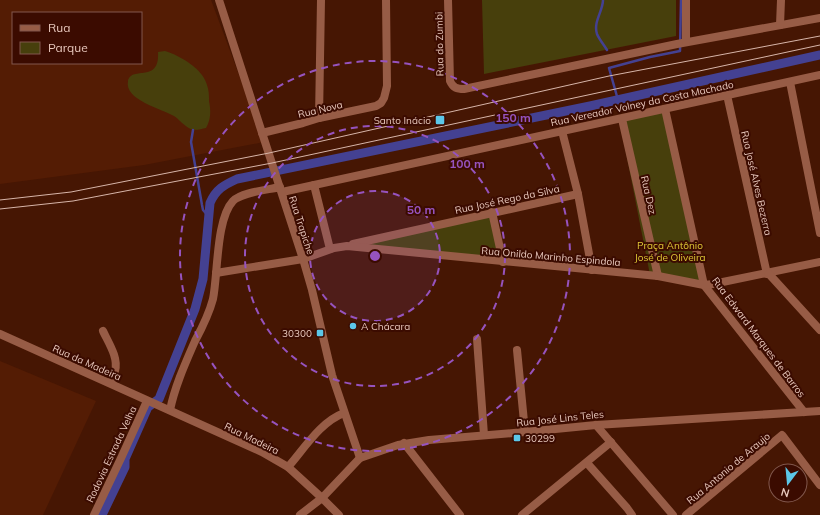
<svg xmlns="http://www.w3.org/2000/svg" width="820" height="515" font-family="Mulish,sans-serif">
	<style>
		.built { fill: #541c04; fill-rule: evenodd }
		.green { fill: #473f0c }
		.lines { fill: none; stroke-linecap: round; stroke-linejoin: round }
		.stream { stroke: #444192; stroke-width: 2.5 }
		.canal { stroke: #444192; stroke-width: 9 }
		.minor { stroke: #975c46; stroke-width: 8 }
		.tertiary { stroke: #975c46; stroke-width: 8 }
		.tram { stroke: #d7b5a9; stroke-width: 1 }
		.ring { fill: none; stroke: #9653be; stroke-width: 2; stroke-dasharray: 7 5 }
		.poi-dot { fill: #5cc7e8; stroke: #3b0b00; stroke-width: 1.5 }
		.labels { text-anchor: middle; stroke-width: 4; stroke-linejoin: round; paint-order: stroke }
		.street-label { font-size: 10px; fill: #e9c9bd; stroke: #3b0b00 }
		.poi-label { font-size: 10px; fill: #e9c9bd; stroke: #3b0b00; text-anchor: end }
		.park-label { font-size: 10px; fill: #e0cb36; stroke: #3b0b00 }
		.centre { fill: #9653be; stroke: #3b0b00; stroke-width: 2 }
		.ring-label { font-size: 12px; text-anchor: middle; font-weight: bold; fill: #9653be; stroke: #3b0b00; stroke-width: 4; stroke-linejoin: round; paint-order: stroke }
	</style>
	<rect width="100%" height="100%" fill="#461603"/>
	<!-- built -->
	<g class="built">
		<path d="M0 0H211L264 142 144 165 0 184ZM13 13H141V63H13Z"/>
		<path d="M0 361 96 401 43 515H0Z"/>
	</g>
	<!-- green -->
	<g class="green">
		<path d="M482 0H676V36L484 74Z"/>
		<path d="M165 51C181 56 203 69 207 85 209 90 209 96 209 101 211 111 211 119 206 128 201 129 195 131 191 129 185 127 179 119 174 116 162 109 124 100 128 81 132 65 160 84 158 52Z"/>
		<path d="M663 110 702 284 650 275 620 122Z"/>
		<path d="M491 213 501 261 370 246 373 243Z"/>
	</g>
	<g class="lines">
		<!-- stream -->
		<g class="stream">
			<path d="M603 0C603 11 593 22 597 34 599 39 604 45 607 50"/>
			<path d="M618 100 609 68 650 57 680 51 681 0"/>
			<path d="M193 130 191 142 202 205 203 210 210 218"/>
		</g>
		<!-- canal -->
		<path class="canal" d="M102 515 125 467V459L148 407 159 399 195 309 203 279 210 203C216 189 224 185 237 179L590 106 820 55"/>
		<!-- minor -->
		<g class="minor">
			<path d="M448 0 450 81C453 88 457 89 464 89L677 44 820 18"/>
			<path d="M780 25 781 0"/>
			<path d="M686 42V0"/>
			<path d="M790 82 820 233"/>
			<path d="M727 95 767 274"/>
			<path d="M665 109 704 285 804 412"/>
			<path d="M319 118 321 0"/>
			<path d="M622 119 658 276"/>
			<path d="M562 131 578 194 592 270"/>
			<path d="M262 133 303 123 319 118 376 106 381 103 384 98 387 86 386 0"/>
			<path d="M314 185 330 249"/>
			<path d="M282 192 820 75"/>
			<path d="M492 212 503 262"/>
			<path d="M353 244 578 194"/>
			<path d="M216 273 303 259 334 248 347 246 658 276 704 285 713 284 820 262"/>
			<path d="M769 274 820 330"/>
			<path d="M103 331C108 342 119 358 115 371 114 375 112 379 111 383"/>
			<path d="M0 334 262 452 288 467 322 498 339 515"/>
			<path d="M477 339 484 435"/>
			<path d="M517 350 525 432"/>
			<path d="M170 410C175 386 185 364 195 341 202 328 209 314 213 299 218 274 216 219 233 201 242 192 267 190 280 187"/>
			<path d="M596 425 673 515"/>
			<path d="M404 443 460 515"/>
			<path d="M587 463 627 508 632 515"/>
			<path d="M288 467C304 449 320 422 344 413"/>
			<path d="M94 515 122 456 147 401"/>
			<path d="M300 515 322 498 360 458"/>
			<path d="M522 515 611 442"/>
			<path d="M686 515 782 435 820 485"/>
		</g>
		<!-- tertiary -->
		<path class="tertiary" d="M219 0 303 259 312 290 332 375 360 458 398 445 429 440 525 432 596 425 820 411"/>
		<!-- tram -->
		<g class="tram">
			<path d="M0 200 71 192 269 153 609 76 820 36"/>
			<path d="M0 209 73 201 272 163 820 45"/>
		</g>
	</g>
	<!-- distance rings -->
	<circle cx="375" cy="256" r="65" fill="#9653be" fill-opacity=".12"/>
	<g class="ring">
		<circle cx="375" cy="256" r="65"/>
		<circle cx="375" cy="256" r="130"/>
		<circle cx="375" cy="256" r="195"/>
	</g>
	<!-- markers -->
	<g class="poi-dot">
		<rect x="435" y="115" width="10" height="10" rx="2"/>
		<circle cx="353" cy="326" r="4"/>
		<rect x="316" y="329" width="8" height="8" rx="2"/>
		<rect x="513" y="434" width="8" height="8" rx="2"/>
	</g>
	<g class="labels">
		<!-- street labels -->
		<g class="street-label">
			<text transform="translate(439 44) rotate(-91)" y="4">Rua do Zumbi</text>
			<text transform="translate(642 103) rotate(-12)" y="4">Rua Vereador Volney da Costa Machado</text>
			<text transform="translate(320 109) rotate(-13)" y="4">Rua Nova</text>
			<text transform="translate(757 183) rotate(77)" y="4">Rua José Alves Bezerra</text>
			<text transform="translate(649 195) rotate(77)" y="4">Rua Dez</text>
			<text transform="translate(507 199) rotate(-12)" y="4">Rua José Rego da Silva</text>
			<text transform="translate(302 225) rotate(72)" y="4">Rua Trapiche</text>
			<text transform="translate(551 256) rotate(5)" y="4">Rua Onildo Marinho Espindola</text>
			<text transform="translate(759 337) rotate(53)" y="4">Rua Edward Marques de Barros</text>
			<text transform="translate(87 362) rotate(24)" y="4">Rua da Madeira</text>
			<text transform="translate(560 418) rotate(-6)" y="4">Rua José Lins Teles</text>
			<text transform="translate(252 438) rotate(26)" y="4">Rua Madeira</text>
			<text transform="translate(111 454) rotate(-65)" y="4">Rodovia Estrada Velha</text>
			<text transform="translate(728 468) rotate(-40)" y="4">Rua Antonio de Araujo</text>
		</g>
		<!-- poi labels -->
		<g class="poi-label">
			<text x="431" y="124">Santo Inácio</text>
			<text x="361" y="330" text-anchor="start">A Chácara</text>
			<text x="312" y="337">30300</text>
			<text x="525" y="442" text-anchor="start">30299</text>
		</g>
		<!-- park labels -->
		<g class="park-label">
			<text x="670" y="249">Praça Antônio<tspan x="670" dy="12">José de Oliveira</tspan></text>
		</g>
	</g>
	<circle cx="375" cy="256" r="6" class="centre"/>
	<g class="ring-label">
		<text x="513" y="122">150 m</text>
		<text x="467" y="168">100 m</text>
		<text x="421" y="214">50 m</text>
	</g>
	<!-- legend -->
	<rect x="12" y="12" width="130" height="52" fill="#3b0b00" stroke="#81574c"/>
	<rect x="20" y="25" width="20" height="6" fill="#975c46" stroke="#81574c"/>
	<text x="48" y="32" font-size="12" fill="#e9c9bd">Rua</text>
	<rect x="20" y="42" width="20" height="12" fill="#473f0c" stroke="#81574c"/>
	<text x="48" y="52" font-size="12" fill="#e9c9bd">Parque</text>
	<!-- north arrow -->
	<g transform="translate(788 483) rotate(196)"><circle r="19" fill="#3b0b00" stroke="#81574c"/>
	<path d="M0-3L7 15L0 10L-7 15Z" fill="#5cc7e8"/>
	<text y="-6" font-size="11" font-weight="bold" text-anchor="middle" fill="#e9c9bd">N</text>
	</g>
</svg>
